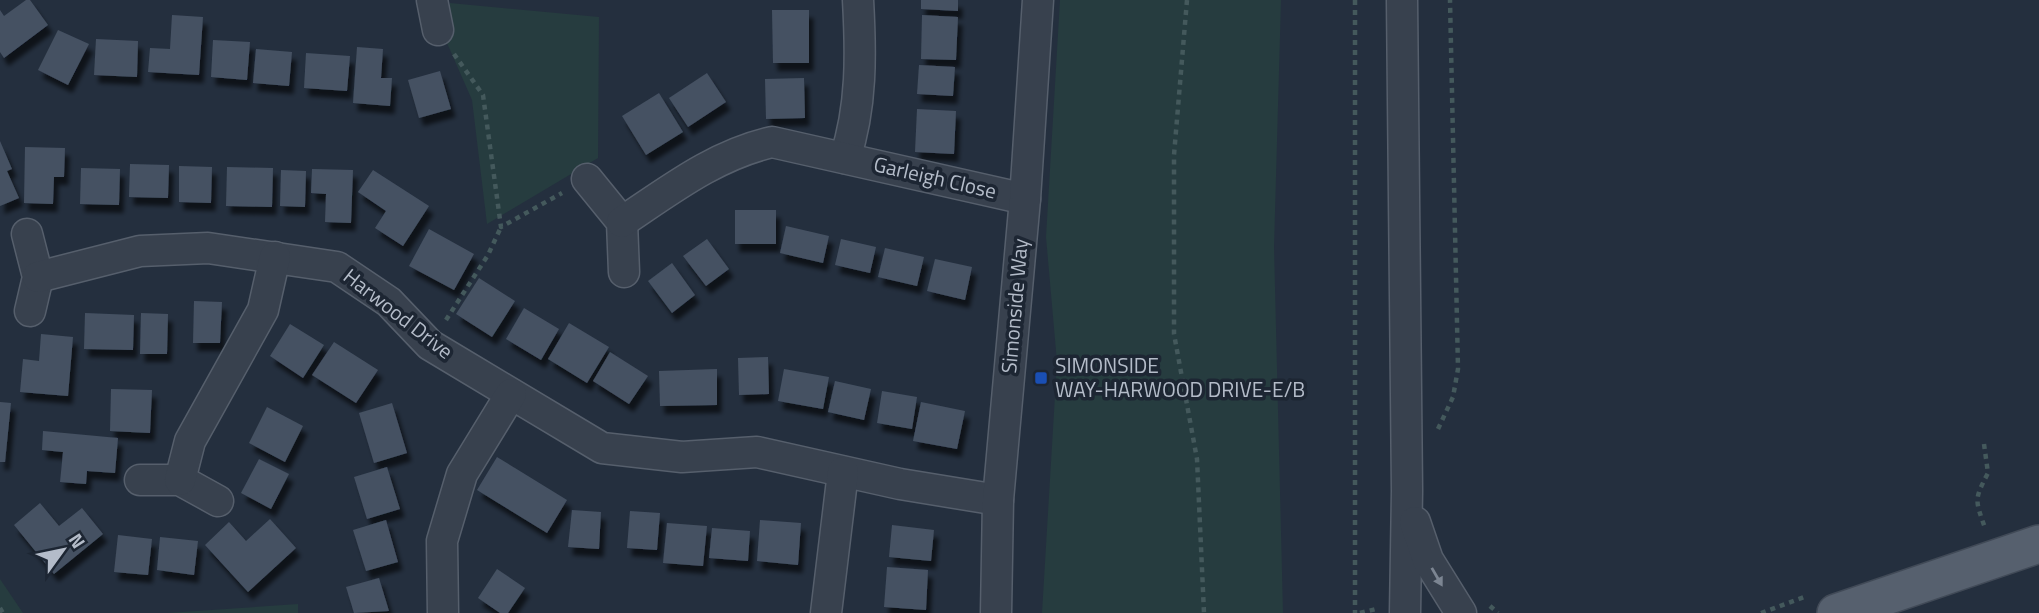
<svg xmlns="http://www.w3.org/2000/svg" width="2039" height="613" font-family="'Titillium Web',sans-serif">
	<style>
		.green { fill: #263c3f }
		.building { fill: #455162; filter: url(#shadow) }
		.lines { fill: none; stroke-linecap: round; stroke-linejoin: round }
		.minor-casing { stroke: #565f6c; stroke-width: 33 }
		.major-casing { stroke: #414a57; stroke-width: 40 }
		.path { stroke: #44595c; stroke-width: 4.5; stroke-dasharray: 5 5; stroke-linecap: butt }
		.minor { stroke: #38414e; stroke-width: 30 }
		.major { stroke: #56606e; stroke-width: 37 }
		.oneway { fill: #7c8592 }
		.transit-dot { fill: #1a4fb4; stroke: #1d2633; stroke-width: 2.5 }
		.labels { text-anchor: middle; stroke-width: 7; stroke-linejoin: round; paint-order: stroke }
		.street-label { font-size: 21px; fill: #b4bcc9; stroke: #1d2633 }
		.poi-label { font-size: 21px; fill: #b4bcc9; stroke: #1d2633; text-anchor: start }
	</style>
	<defs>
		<filter id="shadow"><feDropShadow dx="4.5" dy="8" stdDeviation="2" flood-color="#0009"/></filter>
	</defs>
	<rect width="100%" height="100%" fill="#242f3e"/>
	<!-- green -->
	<g class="green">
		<path d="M1060 0H1281L1274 247 1283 613H1042L1057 362 1046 237Z"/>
		<path d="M450 3 599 17 598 158 487 224 472 100 447 43Z"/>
		<path d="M0 579 23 613H0Z"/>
		<path d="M298 604V613H167Z"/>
	</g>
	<!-- building -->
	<g class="building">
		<path d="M26 0H30L48 25 4 58 0 52V10L4 16Z"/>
		<path d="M921 0H958V11L921 9Z"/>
		<path d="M772 10H809V63H773Z"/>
		<path d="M172 15 203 17 199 75 148 72 150 48 170 49Z"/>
		<path d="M922 15 958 17 956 60 921 59Z"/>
		<path d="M58 30 89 44 68 85 38 70Z"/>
		<path d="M96 39 138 41 137 77 94 75Z"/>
		<path d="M213 40 250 42 247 80 211 77Z"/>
		<path d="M357 47 383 49 381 78H392L390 106 353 103Z"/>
		<path d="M256 49 292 52 289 86 253 83Z"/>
		<path d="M306 53 350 56 347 91 304 88Z"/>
		<path d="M919 65 955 67 953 96 917 94Z"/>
		<path d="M440 71 451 109 419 118 408 80Z"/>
		<path d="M707 73 726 102 688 127 669 98Z"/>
		<path d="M804 78 805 118 766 119 765 79Z"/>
		<path d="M659 93 683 132 646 155 622 116Z"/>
		<path d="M917 109 956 111 954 154 915 152Z"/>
		<path d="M0 141 12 169 7 171 19 198 0 206Z"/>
		<path d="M25 147 65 148 64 177H54L53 204 24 203Z"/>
		<path d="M130 164 169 165 168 198 129 197Z"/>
		<path d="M179 166 212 167 211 203 179 202Z"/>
		<path d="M227 167 273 168 272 207 226 206Z"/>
		<path d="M81 168 120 169 119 205 80 204Z"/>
		<path d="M312 169 353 170 351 223 325 222 326 194 311 193Z"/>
		<path d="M281 170 306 171 305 207 280 206Z"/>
		<path d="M373 170 429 206 403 246 375 228 386 211 358 192Z"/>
		<rect x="735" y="210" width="41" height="34"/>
		<path d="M786 226 829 236 823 263 780 253Z"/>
		<path d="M429 229 474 254 454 290 409 266Z"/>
		<path d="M707 239 729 269 706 286 683 256Z"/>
		<path d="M841 239 876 247 870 273 835 265Z"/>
		<path d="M885 248 924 257 917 286 878 277Z"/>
		<path d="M935 259 972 267 965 300 927 291Z"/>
		<path d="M672 263 695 295 672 313 648 281Z"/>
		<path d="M479 278 515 301 492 337 456 314Z"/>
		<path d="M194 301 222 302 220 343H193Z"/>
		<path d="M524 308 559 329 541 360 506 339Z"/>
		<path d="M85 313 134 315 133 350 84 349Z"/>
		<path d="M141 313 168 314 167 354H140Z"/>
		<path d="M569 323 609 347 587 383 548 359Z"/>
		<path d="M290 324 324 345 303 378 270 356Z"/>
		<path d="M41 334 73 337 68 396 20 392 23 359 39 361Z"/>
		<path d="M334 342 378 370 356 403 312 375Z"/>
		<path d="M610 352 648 376 629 404 593 381Z"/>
		<path d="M768 357 769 394 739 395 738 358Z"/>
		<path d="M717 369V405L660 406 659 371Z"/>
		<path d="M784 369 829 377 823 409 778 401Z"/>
		<path d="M835 381 871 389 864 420 828 412Z"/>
		<path d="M111 389 152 390 150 433 110 431Z"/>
		<path d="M882 391 917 397 912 429 877 423Z"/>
		<path d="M0 402 11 403 5 462H0Z"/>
		<path d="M921 402 965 411 957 449 913 441Z"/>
		<path d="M392 403 407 453 374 463 359 413Z"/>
		<path d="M267 407 303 426 285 462 249 443Z"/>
		<path d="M43 431 118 438 115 473 87 471 86 484 60 482 63 452 42 450Z"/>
		<path d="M497 457 567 500 547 533 477 490Z"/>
		<path d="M259 459 289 474 271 509 241 493Z"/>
		<path d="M387 467 400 509 367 519 354 477Z"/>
		<path d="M40 503 59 526 82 508 103 534 54 574 14 525Z"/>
		<path d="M572 510 601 512 599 549 568 547Z"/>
		<path d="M630 511 660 513 657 550 627 548Z"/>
		<path d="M270 519 296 548 248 592 205 545 229 522 246 541Z"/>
		<path d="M386 520 398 562 366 571 353 530Z"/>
		<path d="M760 520 801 523 798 565 757 561Z"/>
		<path d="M667 523 707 526 703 566 663 563Z"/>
		<path d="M892 525 934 530 931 561 889 557Z"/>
		<path d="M712 528 750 531 748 561 709 558Z"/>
		<path d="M118 535 152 539 148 575 114 572Z"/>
		<path d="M160 537 198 541 194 575 157 570Z"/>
		<path d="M887 567 928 570 926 610 884 607Z"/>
		<path d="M497 569 525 588 508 613H500L478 598Z"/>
		<path d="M379 578 389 611 354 613 346 587Z"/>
	</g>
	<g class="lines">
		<!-- minor casing -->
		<g class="minor-casing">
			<g id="minor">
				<path d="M432 0 438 30"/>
				<path d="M1402 0 1407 491 1405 613"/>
				<path d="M845 158C862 107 861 53 858 0"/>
				<path d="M587 179 622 222 624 272"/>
				<path d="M622 222C670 190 715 155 772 142L1025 199"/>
				<path d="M27 234 38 277 30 311"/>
				<path d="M38 277 140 251 208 248 337 267 389 302 430 345 602 448 682 457 757 452 900 484 998 500"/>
				<path d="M140 480H180L218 501"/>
				<path d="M180 480 190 441 263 310 275 257"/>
				<path d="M1415 522 1428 560 1461 613"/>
				<path d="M443 613 442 541 462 474 511 394"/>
				<path d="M826 613 843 472"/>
				<path d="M996 613 998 500 1025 199 1038 0"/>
			</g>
		</g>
		<!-- major casing -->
		<g class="major-casing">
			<path id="major" d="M1836 613 2039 544"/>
		</g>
		<!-- path -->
		<g class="path">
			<path d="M1187 0 1174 155V334L1197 459 1204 613"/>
			<path d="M1355 0V613"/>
			<path d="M454 54 483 95 501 227 562 193"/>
			<path d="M446 320 488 255 501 227"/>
			<path d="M1438 429 1453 397 1458 369 1450 0"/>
			<path d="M1984 444 1988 473C1974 500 1975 499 1985 528"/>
			<path d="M1490 606 1498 613"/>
			<path d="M0 608 3 613"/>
			<path d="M1360 613 1376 609"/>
			<path d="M1761 613 1807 596"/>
		</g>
		<!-- minor -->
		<use href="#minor" class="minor"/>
		<!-- major -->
		<use href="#major" class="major"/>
	</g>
	<!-- one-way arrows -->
	<defs><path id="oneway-solid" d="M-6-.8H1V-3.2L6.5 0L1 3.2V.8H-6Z" transform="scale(1.75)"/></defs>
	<use class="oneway" href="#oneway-solid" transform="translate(1437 577) rotate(60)"/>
	<!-- markers -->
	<rect class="transit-dot" x="1034" y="371" width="14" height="14" rx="3.5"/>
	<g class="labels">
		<!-- street labels -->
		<g class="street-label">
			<text transform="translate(935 178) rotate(13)" y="7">Garleigh Close</text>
			<text transform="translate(1015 306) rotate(-85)" y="7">Simonside Way</text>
			<text transform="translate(398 314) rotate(38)" y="7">Harwood Drive</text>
		</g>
		<!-- poi labels -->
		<g class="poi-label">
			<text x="1055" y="373">SIMONSIDE<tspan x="1055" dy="24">WAY-HARWOOD DRIVE-E/B</tspan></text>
		</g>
	</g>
	<!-- north arrow -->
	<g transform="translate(63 550) rotate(57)" stroke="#1d2633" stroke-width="5" paint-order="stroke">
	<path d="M0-5L12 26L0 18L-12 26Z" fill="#b4bcc9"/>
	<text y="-10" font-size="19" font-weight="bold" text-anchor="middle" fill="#b4bcc9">N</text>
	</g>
</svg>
